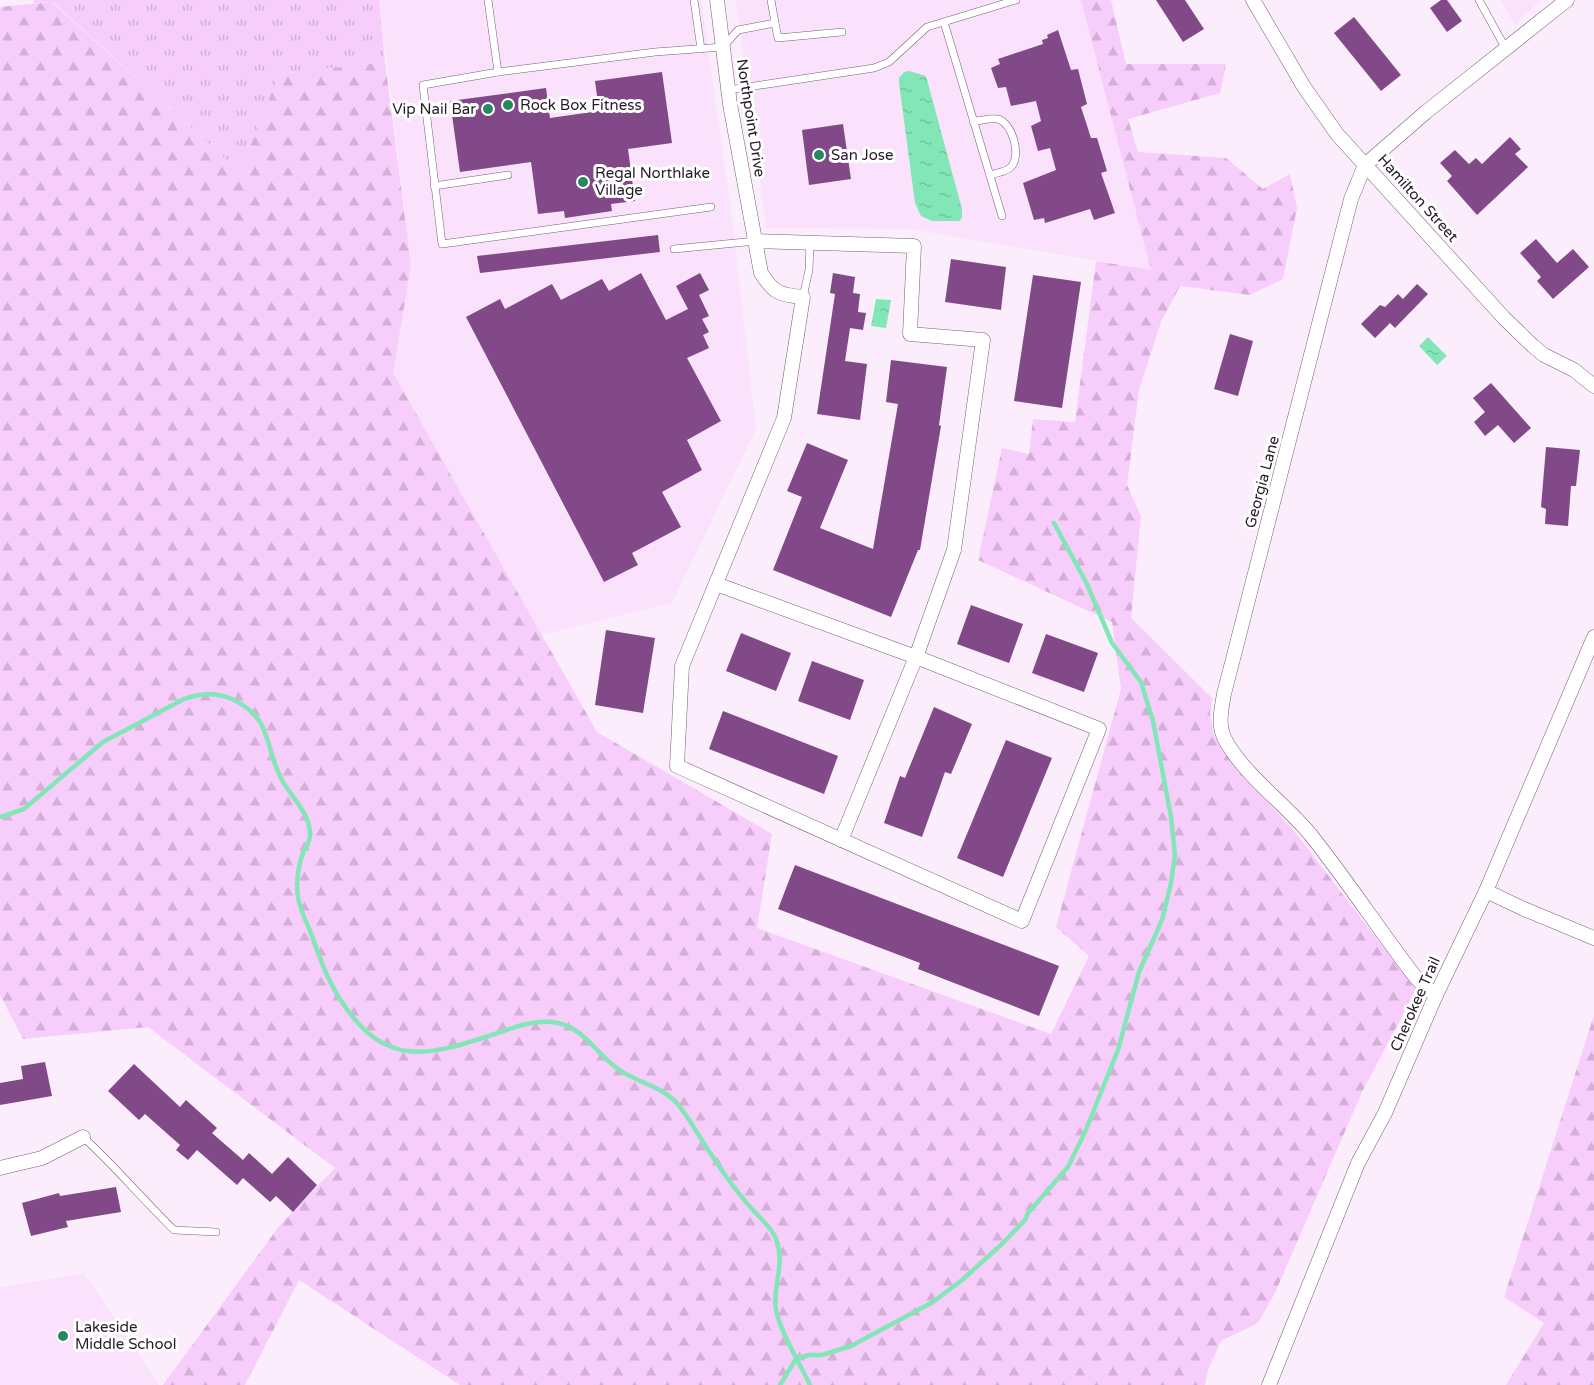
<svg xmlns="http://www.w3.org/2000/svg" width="1594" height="1385" font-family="'Varela Round',sans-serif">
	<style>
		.built { fill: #fae2fc }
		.grass { fill: url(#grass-tufts) }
		.forest { fill: url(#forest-firs) }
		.water { fill: url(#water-ripples) }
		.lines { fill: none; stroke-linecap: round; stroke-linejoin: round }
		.stream { stroke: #83e6b6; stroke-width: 4.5 }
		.building { fill: #814988 }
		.service-casing { stroke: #745f77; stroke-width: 8 }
		.minor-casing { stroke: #745f77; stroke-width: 15 }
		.service { stroke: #fff; stroke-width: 7 }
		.minor { stroke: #fff; stroke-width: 14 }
		.poi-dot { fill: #268760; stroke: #fff; stroke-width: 2 }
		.labels { text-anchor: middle; stroke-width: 6; stroke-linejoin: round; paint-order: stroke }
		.poi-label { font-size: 15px; fill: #251c26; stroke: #fff; text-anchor: start }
		.street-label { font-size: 15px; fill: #251c26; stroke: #fff }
	</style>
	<defs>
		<pattern id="grass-tufts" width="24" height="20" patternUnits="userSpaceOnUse" patternTransform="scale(1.5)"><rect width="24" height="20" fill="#f7cdfb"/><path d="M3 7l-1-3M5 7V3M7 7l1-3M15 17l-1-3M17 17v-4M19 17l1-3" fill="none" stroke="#d4afd7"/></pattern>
		<pattern id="forest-firs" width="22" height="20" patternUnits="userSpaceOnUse" patternTransform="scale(1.5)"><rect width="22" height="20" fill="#f7cdfb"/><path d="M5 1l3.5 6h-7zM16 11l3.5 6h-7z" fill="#d4afd7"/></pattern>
		<pattern id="water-ripples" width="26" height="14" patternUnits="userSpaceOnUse" patternTransform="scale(1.5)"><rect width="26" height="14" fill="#83e6b6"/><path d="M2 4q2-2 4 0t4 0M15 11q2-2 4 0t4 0" fill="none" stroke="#71c59c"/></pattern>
	</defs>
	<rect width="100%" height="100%" fill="#fcedfd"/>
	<!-- built -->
	<g class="built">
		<path d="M379 0H701L732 217 756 429 672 603 542 635 393 373 411 265Z"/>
		<path d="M736 0H1081L1152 270 910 229 766 228Z"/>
		<path d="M1500 0H1541L1515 25Z"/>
		<path d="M84 1273 159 1385H0V1287Z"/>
	</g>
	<!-- grass -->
	<path class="grass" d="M34 0H379L385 62 279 74 240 172 53 2 34 3Z"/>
	<!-- forest -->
	<g class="forest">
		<path d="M1081 0H1111L1126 64H1226L1220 93 1128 119 1138 152 1226 158 1263 189 1290 174 1297 208 1283 279 1250 295 1180 286 1161 322 1139 390 1127 485 1141 516 1131 618 1212 698 1210 714 1214 735 1224 753 1298 836 1416 990 1362 1092 1275 1293 1258 1323 1221 1341 1208 1370 1205 1385H460L299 1280 245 1385H163L280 1225 335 1168 148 1027 23 1039 0 995V7L52 2 240 172 279 74 385 62 411 265 393 373 597 732 772 834 757 928 1051 1034 1089 956 1056 927 1121 689 1112 622 978 560 1002 448 1029 454 1033 419 1075 422 1096 261 1151 270Z"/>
		<path d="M1594 1015V1385H1506L1544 1323 1504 1297Z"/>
	</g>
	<!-- water -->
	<g class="water">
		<path d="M909 71 926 76 962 209V217L960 221H932L921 216 915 203 899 83V78L904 72Z"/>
		<path d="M876 299 891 300 886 328 871 326Z"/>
		<path d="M1428 337 1447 356 1437 365 1419 346Z"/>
	</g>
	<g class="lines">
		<!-- stream -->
		<g class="stream">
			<path d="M0 817 24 809 103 742 184 699C200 693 216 692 232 699 274 719 263 745 282 780 291 797 309 812 310 833 311 840 306 847 303 853 298 867 296 883 298 897 300 909 306 922 311 933 319 956 327 979 340 999 385 1070 428 1056 498 1033 514 1027 534 1020 552 1022 584 1026 594 1052 618 1069 636 1082 658 1085 675 1101 686 1113 694 1128 703 1142 718 1165 733 1188 752 1209 760 1218 772 1228 776 1239 786 1267 772 1284 776 1310 779 1329 801 1366 810 1385"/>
			<path d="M780 1385 796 1359 809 1355H822L851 1346 933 1302 962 1280 1001 1245 1025 1220 1028 1213 1068 1167 1085 1132 1118 1050 1139 972 1162 920 1171 883 1175 855 1171 817 1153 721 1141 682 1112 643 1087 584 1054 523"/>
		</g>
	</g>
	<!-- building -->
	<g class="building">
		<path d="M1156 0H1185L1204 29 1183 42Z"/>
		<path d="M1441 0H1447L1462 21 1447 32 1430 8Z"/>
		<path d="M1354 17 1401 75 1381 91 1334 33Z"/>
		<path d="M1058 30 1071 70 1078 69 1087 104 1081 107 1091 138H1097L1107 171 1101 173 1115 213 1094 220 1090 209 1045 223 1044 218 1034 220 1023 183 1056 170 1050 148 1038 151 1031 126 1041 121 1036 101 1011 106 1006 87 998 88 991 68 1000 64 998 59 1043 44 1042 40 1048 38 1047 35Z"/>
		<path d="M662 72 672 143 628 149 635 201 611 204 612 211 565 218 564 211 538 214 531 162 460 172 450 101 546 88 550 118 599 111 595 81Z"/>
		<path d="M843 124 851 179 809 185 802 130Z"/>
		<path d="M1510 137 1521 149 1515 154 1528 167 1477 215 1447 181 1452 176 1440 163 1455 150 1469 164 1476 158 1482 164Z"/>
		<path d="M658 235 660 252 480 273 477 256Z"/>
		<path d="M1536 239 1557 263 1573 249 1589 267 1553 299 1537 281 1541 277 1520 253Z"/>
		<path d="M951 259 1006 267 1001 310 945 302Z"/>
		<path d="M641 273 666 320 688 309 676 286 700 273 709 290 699 295 709 316 702 319 709 332 703 335 709 348 687 358 721 421 687 440 702 470 662 492 681 527 632 553 638 565 604 582 466 317 500 299 505 309 552 284 561 300 602 279 609 291Z"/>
		<path d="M833 273 855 277 853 293 860 294 858 312 866 313 863 330 850 328 845 361 867 364 860 420 817 414 835 294 830 293Z"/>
		<path d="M1033 275 1081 282 1062 408 1014 401Z"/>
		<path d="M1417 284 1428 294 1395 328 1390 323 1375 338 1361 324 1380 305 1385 307 1398 294 1403 299Z"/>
		<path d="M1230 334 1253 341 1238 396 1214 389Z"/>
		<path d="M891 360 947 367 939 425 941 426 920 550H918L891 617 773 570 802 497 787 491 807 443 848 460 820 528 873 549 898 404 886 402Z"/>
		<path d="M1491 383 1531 428 1514 443 1498 425 1485 436 1474 422 1485 412 1473 398Z"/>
		<path d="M1546 447 1580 450 1576 486H1571L1568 526 1545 524 1546 509 1541 507Z"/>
		<path d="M971 605 1023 624 1009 663 957 644Z"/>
		<path d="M606 630 655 638 643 713 595 705Z"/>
		<path d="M741 633 791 653 776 691 726 671Z"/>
		<path d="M1046 634 1098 653 1084 692 1032 673Z"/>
		<path d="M812 661 864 680 850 720 798 701Z"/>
		<path d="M934 707 972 724 951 774 945 772 922 837 884 823 900 776 905 778Z"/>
		<path d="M723 711 838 756 824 794 709 749Z"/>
		<path d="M1006 740 1052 758 1003 877 957 858Z"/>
		<path d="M795 865 1059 966 1039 1016 918 969 920 963 778 909Z"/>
		<path d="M45 1062 52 1096 0 1105V1083L23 1079 21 1066Z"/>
		<path d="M134 1064 180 1107 186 1100 217 1128 212 1133 243 1160 249 1153 272 1174 288 1157 317 1185 293 1212 276 1196 270 1202 243 1178 237 1185 197 1150 188 1160 176 1150 180 1145 145 1114 139 1120 108 1091Z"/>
		<path d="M116 1187 121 1212 66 1221 68 1227 31 1236 22 1203 59 1193 60 1196Z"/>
	</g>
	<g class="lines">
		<!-- service casing -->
		<g class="service-casing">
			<g id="service">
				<path d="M488 0 498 72 423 85 442 244 711 207"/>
				<path d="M694 0 701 49"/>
				<path d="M1479 0 1506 49"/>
				<path d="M944 22 1002 216"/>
				<path d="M775 23 778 38 842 32"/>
				<path d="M498 72 655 52 723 47 738 30 775 23 771 0"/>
				<path d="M728 90 874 68 889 62 927 27 1016 0"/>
				<path d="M973 121C980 121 990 118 997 119 1012 121 1022 156 1011 167 1006 172 996 173 990 175"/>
				<path d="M434 186 508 175"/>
				<path d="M674 249 756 241"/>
				<path d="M803 297 809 270 810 243"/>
				<path d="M83 1137C115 1166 143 1200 174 1230L216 1232"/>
			</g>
		</g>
		<!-- minor casing -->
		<g class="minor-casing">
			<g id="minor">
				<path d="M717 0 730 104 761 273C774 293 779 295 803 297L784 418 682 666 677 766 1022 921 1099 729 916 657 954 550 983 340 910 334 914 246 756 241"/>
				<path d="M1253 0 1304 87 1337 134 1504 318 1533 346 1544 355 1574 370 1594 386"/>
				<path d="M716 584 916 657 841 840"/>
				<path d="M1486 891 1524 909 1594 938"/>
				<path d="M1436 995 1423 985 1413 974C1378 928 1346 879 1310 834 1284 803 1248 778 1227 743 1217 728 1221 711 1224 694L1351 199 1365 165 1426 112 1567 0"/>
				<path d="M0 1168 42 1158 83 1137"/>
				<path d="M1269 1385 1358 1163 1385 1113 1436 995 1486 891 1594 637"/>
			</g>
		</g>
		<!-- service -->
		<use href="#service" class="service"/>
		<!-- minor -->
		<use href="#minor" class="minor"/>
	</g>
	<!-- markers -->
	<g class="poi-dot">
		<circle cx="508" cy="105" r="6"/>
		<circle cx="488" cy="109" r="6"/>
		<circle cx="819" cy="155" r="6"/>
		<circle cx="583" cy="182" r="6"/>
		<circle cx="63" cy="1336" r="6"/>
	</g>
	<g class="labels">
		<!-- poi labels -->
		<g class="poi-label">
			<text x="520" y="110">Rock Box Fitness</text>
			<text x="476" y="114" text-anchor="end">Vip Nail Bar</text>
			<text x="831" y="160">San Jose</text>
			<text x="595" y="178">Regal Northlake<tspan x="595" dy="17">Village</tspan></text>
			<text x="75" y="1332">Lakeside<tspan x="75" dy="17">Middle School</tspan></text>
		</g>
		<!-- street labels -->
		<g class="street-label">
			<text transform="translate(751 118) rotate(81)" y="5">Northpoint Drive</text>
			<text transform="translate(1418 198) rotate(48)" y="5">Hamilton Street</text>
			<text transform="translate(1262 482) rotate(-75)" y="5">Georgia Lane</text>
			<text transform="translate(1415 1004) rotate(-66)" y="5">Cherokee Trail</text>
		</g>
	</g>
</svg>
